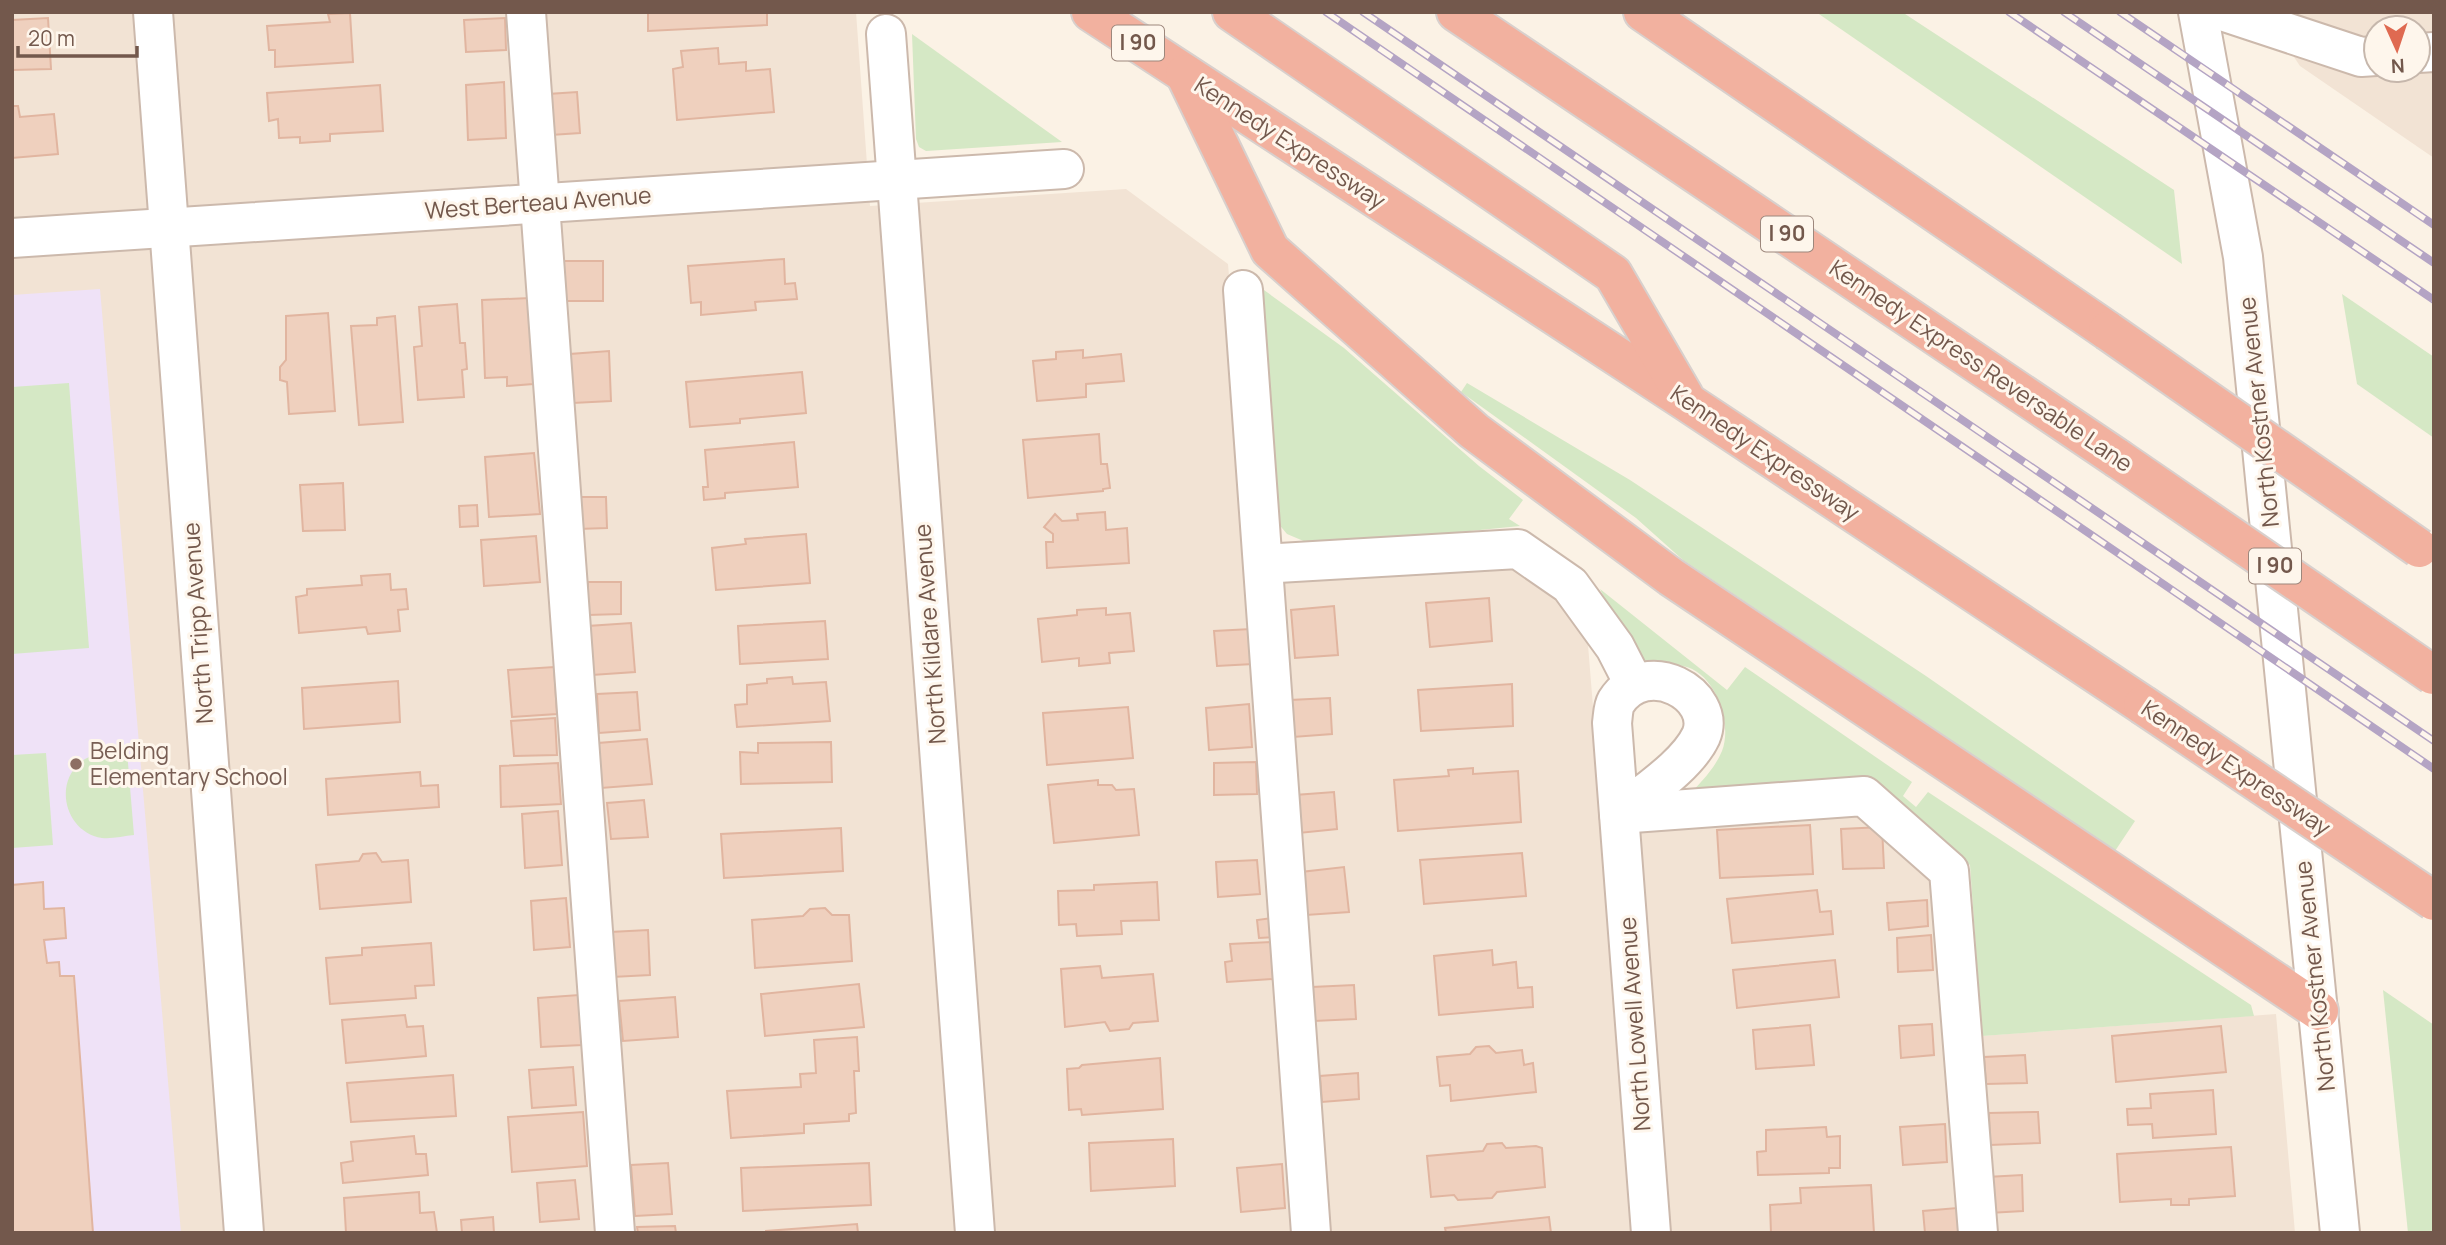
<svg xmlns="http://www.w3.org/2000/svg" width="2446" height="1245" font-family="Manrope,sans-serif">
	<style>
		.residential { fill: #f2e3d4; fill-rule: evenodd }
		.education { fill: #efe2f7 }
		.green { fill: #d5e8c5 }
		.building { fill: #efd0be; stroke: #e1b5a0; stroke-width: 2 }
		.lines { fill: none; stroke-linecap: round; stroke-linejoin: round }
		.minor-casing { stroke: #ccb9ac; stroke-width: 42 }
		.highway-casing { stroke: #d8d0cd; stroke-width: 42 }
		.minor { stroke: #fff; stroke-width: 38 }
		.highway { stroke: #f2b19f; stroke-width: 38 }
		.rail-casing { stroke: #b4a4c4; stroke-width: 8 }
		.rail { stroke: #fef6ec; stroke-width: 5; stroke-dasharray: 16; stroke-linecap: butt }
		.highway-bridge-casing { stroke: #d8d0cd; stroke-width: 42; stroke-linecap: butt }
		.highway-bridge { stroke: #f2b19f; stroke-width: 38 }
		.education-dot { fill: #8d6e63; stroke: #fef6ec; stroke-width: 2.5 }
		.labels { text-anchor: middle; stroke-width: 6; stroke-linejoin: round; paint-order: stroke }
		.shield { fill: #fef6ec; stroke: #9d877c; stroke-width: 2 }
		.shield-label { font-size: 21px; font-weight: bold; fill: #73584c }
		.street-label { font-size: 23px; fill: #73584c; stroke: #fef6ec }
		.education-label { font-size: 23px; fill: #785e54; stroke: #fef6ec; text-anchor: start }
	</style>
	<rect width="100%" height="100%" fill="#fbf2e5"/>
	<!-- residential -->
	<g class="residential">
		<path d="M12 12H856L870 206 1126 189 1228 264 1254 578 1517 564 1561 593 1588 645 1603 830 1864 810 1929 870 1942 1039 2276 1014 2295 1233H12Z"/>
		<path d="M2264 12H2434V158L2300 66ZM2376 28H2418V70H2376Z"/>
	</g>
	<!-- education -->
	<path class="education" d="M100 289 181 1233H12V295Z"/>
	<!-- green -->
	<g class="green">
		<path d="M1816 12H1902L2174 190 2182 264Z"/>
		<path d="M912 34 1062 142 926 151 919 147 916 139Z"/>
		<path d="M1257 285 1344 348 1479 466 1523 500 1509 519 1520 526 1359 542 1313 545 1287 534 1272 516Z"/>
		<path d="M2342 294 2434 357V438L2357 384Z"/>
		<path d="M69 383 89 648 12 654V387Z"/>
		<path d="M1467 383 1630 480 1926 676 2135 821 2115 851 1683 560 1636 518 1461 392Z"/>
		<path d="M1600 589 1727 690 1745 667 1912 782 1903 796 1916 807 1928 792 2251 1005 2254 1016 1982 1036 1970 865 1874 785 1686 798C1700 783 1714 770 1722 751 1733 723 1715 672 1683 666 1672 664 1657 667 1645 668L1634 658Z"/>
		<path d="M127 751 134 835C124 836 112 839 102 838 64 832 52 780 85 759 97 752 112 752 127 751Z"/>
		<path d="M46 753 53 845 12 848V755Z"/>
		<path d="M2383 990 2434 1025V1233H2408Z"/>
	</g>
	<!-- building -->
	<g class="building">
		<path d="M648 12H767V25L648 31Z"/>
		<path d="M350 13 353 62 275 67V50H269L267 26 330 22 328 14Z"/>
		<path d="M48 18 51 69 12 70V20Z"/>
		<path d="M505 18 506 50 466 52 464 20Z"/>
		<path d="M718 48 719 64 746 62V71L770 69 774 112 677 120 673 69 683 67 681 51Z"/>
		<path d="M504 82 506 138 468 140 466 85Z"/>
		<path d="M380 85 383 131 330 134V141L300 143V137L279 138 278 119 269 121 267 93Z"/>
		<path d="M577 92 580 133 551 135 548 94Z"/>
		<path d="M12 106H18L20 117 54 114 58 154 12 158Z"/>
		<path d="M784 259 785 284 795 283 797 299 755 302 756 310 701 315V302L691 303 688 266Z"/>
		<path d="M563 261H603V301H564Z"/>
		<path d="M530 298 533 384 507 386V377L485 378 482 300Z"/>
		<path d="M457 304 460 343H465L467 369 462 370 464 397 418 400 414 347 422 346 419 307Z"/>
		<path d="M328 313 335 411 289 414 287 382 280 380V367L286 360V316Z"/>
		<path d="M395 316 403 422 359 425 351 326 377 325V318Z"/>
		<path d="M1083 350V358L1121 354 1124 381 1086 384V397L1037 401 1033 361 1056 359V352Z"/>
		<path d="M609 351 611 401 573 403 570 354Z"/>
		<path d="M802 372 806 413 740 419V423L690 427 686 382Z"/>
		<path d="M1099 434 1101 464H1107L1110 488 1103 489V491L1028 498 1023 440Z"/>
		<path d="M794 442 798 487 725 493V498L704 500 703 487H708L705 450Z"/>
		<path d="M534 453 540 514 489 517 485 457Z"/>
		<path d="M343 483 345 530 303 531 300 485Z"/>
		<path d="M578 497H606L607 528 578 529Z"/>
		<path d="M477 505 478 526 460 527 459 506Z"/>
		<path d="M1105 512 1106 530 1127 528 1129 563 1047 568 1046 542H1053V534L1044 527 1055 514 1062 521 1078 520 1077 514Z"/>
		<path d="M806 534 810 583 716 590 712 548 746 544 745 539Z"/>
		<path d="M536 536 540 582 484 586 481 540Z"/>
		<path d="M390 574 391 590 406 589 408 609 398 610 400 631 368 634 366 627 299 633 296 597 307 595V589L362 585 361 576Z"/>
		<path d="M588 582H621V614L588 615Z"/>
		<path d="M1489 598 1492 641 1430 647 1426 603Z"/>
		<path d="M1334 606 1338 655 1295 658 1291 610Z"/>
		<path d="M1106 608V615L1130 613 1134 651 1109 653 1110 663 1079 666V658L1042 662 1038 619 1077 615V610Z"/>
		<path d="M825 621 828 659 740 664 738 626Z"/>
		<path d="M631 623 635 672 592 675 588 626Z"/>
		<path d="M1251 629 1253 664 1217 666 1214 631Z"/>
		<path d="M554 667 557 714 512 717 508 670Z"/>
		<path d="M792 677 793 684 826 682 830 721 737 727 735 705 747 704V685L767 683V679Z"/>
		<path d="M398 681 400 722 304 729 302 688Z"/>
		<path d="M1512 684 1513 726 1421 731 1418 690Z"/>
		<path d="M637 692 640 730 599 733 597 694Z"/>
		<path d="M1330 698 1332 734 1293 737 1290 700Z"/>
		<path d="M1249 704 1252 747 1209 750 1206 708Z"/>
		<path d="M1128 707 1133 758 1047 765 1043 713Z"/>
		<path d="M555 718 557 755 514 756 511 721Z"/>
		<path d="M647 739 652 784 601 788 598 743Z"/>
		<path d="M831 742 832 782 741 784 740 752 758 753V743Z"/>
		<path d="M1256 762 1257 794 1214 795V763Z"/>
		<path d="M558 763 561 804 501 807 500 766Z"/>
		<path d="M1473 768V774L1518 771 1521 822 1398 831 1394 780 1449 776 1448 770Z"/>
		<path d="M420 772 421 786 438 785 439 807 328 815 326 779Z"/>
		<path d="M1098 780V785H1112L1116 790 1134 789 1139 835 1054 843 1048 785Z"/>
		<path d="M1334 792 1337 829 1299 833 1295 795Z"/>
		<path d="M644 800 648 837 611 839 607 803Z"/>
		<path d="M558 811 562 865 525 868 522 814Z"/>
		<path d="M1810 825 1813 874 1720 878 1717 830Z"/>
		<path d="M1882 827 1884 868 1843 869 1841 829Z"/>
		<path d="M841 828 843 871 724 878 721 834Z"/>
		<path d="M376 853 382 862 408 860 411 902 320 909 316 865 359 861 363 854Z"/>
		<path d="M1522 853 1526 896 1424 904 1420 860Z"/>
		<path d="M1257 860 1260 894 1218 897 1216 862Z"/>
		<path d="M1344 867 1349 912 1306 915 1301 872Z"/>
		<path d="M43 882 44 909 64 908 66 938 44 940 47 963 59 962 60 976H74L93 1233H12V885Z"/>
		<path d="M1157 882 1159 920 1121 921 1122 934 1077 936 1076 924 1059 925 1058 891 1094 890V885Z"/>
		<path d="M1817 890 1820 912 1831 911 1833 934 1732 943 1727 899Z"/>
		<path d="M566 898 570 947 534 950 531 901Z"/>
		<path d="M1927 900 1928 926 1889 930 1887 903Z"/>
		<path d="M825 908 832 915H849L852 961 755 968 752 920 803 916 810 909Z"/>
		<path d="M1272 918 1275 937 1259 938 1257 920Z"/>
		<path d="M648 930 650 975 612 977 610 932Z"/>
		<path d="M1931 935 1933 970 1898 972 1897 938Z"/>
		<path d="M1271 942 1273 979 1227 982 1225 962 1232 961 1230 944Z"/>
		<path d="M431 943 434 985 415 986 416 998 330 1004 326 958 362 955V948Z"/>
		<path d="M1492 950 1493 965 1516 962 1518 988 1532 987 1533 1007 1439 1015 1434 956Z"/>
		<path d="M1835 960 1839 997 1737 1008 1733 970Z"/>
		<path d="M1100 966 1102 978 1153 974 1158 1021 1133 1023 1129 1029 1110 1031 1105 1022 1065 1027 1061 969Z"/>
		<path d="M859 984 864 1027 765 1036 761 994Z"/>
		<path d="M1354 985 1356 1019 1314 1021 1312 987Z"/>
		<path d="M579 995 582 1045 541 1047 538 998Z"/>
		<path d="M675 997 678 1037 623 1041 619 1001Z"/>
		<path d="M405 1015 407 1027 423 1026 426 1056 346 1063 342 1020Z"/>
		<path d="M1932 1024 1934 1055 1901 1058 1899 1026Z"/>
		<path d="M1810 1025 1814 1065 1756 1069 1753 1030Z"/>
		<path d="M2221 1026 2226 1072 2116 1082 2112 1036Z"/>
		<path d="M857 1037 859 1071H854L856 1113 849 1114V1121L804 1124V1133L731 1138 727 1091 801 1087 800 1074 816 1073 814 1040Z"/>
		<path d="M1489 1046 1496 1053 1522 1050 1524 1065 1533 1063 1536 1092 1451 1101 1450 1085 1440 1086 1437 1057 1470 1054 1476 1047Z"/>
		<path d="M2025 1055 2027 1083 1986 1084 1984 1057Z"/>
		<path d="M1160 1058 1163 1109 1082 1115 1081 1109 1069 1110 1067 1069 1079 1068 1082 1065Z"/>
		<path d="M573 1067 576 1105 532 1108 529 1070Z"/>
		<path d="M1358 1073 1359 1099 1322 1102 1320 1076Z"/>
		<path d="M453 1075 456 1116 351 1122 347 1083Z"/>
		<path d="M2213 1090 2216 1134 2153 1138 2152 1124 2128 1125 2127 1109 2151 1108 2150 1094Z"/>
		<path d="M583 1112 587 1166 512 1172 508 1117Z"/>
		<path d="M2038 1112 2040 1143 1990 1145 1989 1113Z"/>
		<path d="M1945 1124 1947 1162 1903 1165 1900 1127Z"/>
		<path d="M1826 1127 1827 1137 1840 1136V1168H1829V1173L1758 1175 1757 1152 1766 1151V1130Z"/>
		<path d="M414 1136 416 1154H426L428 1175 343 1183 341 1163 353 1161 351 1142Z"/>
		<path d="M1173 1139 1175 1186 1091 1191 1089 1143Z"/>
		<path d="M1502 1143 1506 1148 1536 1146 1542 1148 1545 1187 1497 1192 1492 1198 1458 1200 1454 1195 1431 1197 1427 1156 1483 1151 1487 1144Z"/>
		<path d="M2231 1147 2235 1196 2189 1199V1205H2171V1199L2120 1202 2117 1154Z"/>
		<path d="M668 1163 672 1214 635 1216 631 1165Z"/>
		<path d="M869 1163 871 1205 743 1211 741 1168Z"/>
		<path d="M1282 1164 1285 1208 1241 1212 1237 1168Z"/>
		<path d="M2022 1175 2023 1211 1989 1213 1987 1177Z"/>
		<path d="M575 1180 579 1219 540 1222 537 1183Z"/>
		<path d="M1871 1185 1874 1233H1771L1770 1205 1801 1203 1800 1188Z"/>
		<path d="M419 1192 420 1213 434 1212 437 1233H346L344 1198Z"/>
		<path d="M1957 1208 1960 1233H1925L1923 1211Z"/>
		<path d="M493 1217 494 1233H462L461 1220Z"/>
		<path d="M1549 1217 1551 1233H1446L1445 1228Z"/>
		<path d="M857 1224 858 1233H766V1231Z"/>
		<path d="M675 1226 676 1233H638L637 1227Z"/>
	</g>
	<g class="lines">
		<!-- minor casing -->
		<g class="minor-casing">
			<g id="minor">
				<path d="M153 12 244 1233"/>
				<path d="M526 12 615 1233"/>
				<path d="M2198 12 2243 257 2340 1233"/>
				<path d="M2225 12 2361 57 2376 56"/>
				<path d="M886 34 975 1233"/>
				<path d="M2418 53 2434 52"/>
				<path d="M12 238 1064 169"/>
				<path d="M1243 290 1311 1233"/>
				<path d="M1263 564 1518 549 1570 585 1615 647 1634 684"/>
				<path d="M1619 814C1644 793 1687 766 1701 736 1718 695 1646 655 1616 702 1613 707 1613 716 1612 723L1651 1233"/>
				<path d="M1619 814 1864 796 1949 871 1978 1233"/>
			</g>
		</g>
		<!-- highway casing -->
		<g class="highway-casing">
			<g id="highway">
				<path d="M1091 12 1687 402 2143 705"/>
				<path d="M1232 12 1613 274 1684 396"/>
				<path d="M1456 12 2117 458"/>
				<path d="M1643 12 2108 331"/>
				<path d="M1185 74 1270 250 1474 431 1671 577 2319 1011"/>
			</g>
		</g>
		<!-- minor -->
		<use href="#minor" class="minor"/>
		<!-- highway -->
		<use href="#highway" class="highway"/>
		<!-- rail casing -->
		<g class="rail-casing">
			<g id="rail">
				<path d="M1326 12 2434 769"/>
				<path d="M1363 12 2434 741"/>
				<path d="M2009 12 2434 300"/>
				<path d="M2064 12 2434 263"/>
				<path d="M2120 12 2434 225"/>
			</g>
		</g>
		<!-- rail -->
		<use href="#rail" class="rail"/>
		<!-- highway-bridge casing -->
		<g class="highway-bridge-casing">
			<g id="highway-bridge">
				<path d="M2108 331 2419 548"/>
				<path d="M2117 458 2433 675"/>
				<path d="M2143 705 2434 901"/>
			</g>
		</g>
		<!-- highway-bridge -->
		<use href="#highway-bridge" class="highway-bridge"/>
	</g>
	<!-- markers -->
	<circle class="education-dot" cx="76" cy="764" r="7"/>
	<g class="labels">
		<!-- shield labels -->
		<g class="shield">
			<rect x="1112" y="25.5" width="52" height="35" rx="5"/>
			<rect x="1761" y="216.5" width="52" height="35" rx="5"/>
			<rect x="2249" y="548.5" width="52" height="35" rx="5"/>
		</g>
		<g class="shield-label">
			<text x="1138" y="50">I 90</text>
			<text x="1787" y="241">I 90</text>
			<text x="2275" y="573">I 90</text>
		</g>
		<!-- street labels -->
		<g class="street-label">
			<text transform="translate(1290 143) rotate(33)" y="8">Kennedy Expressway</text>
			<text transform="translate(538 203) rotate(-4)" y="8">West Berteau Avenue</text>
			<text transform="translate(1981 366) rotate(34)" y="8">Kennedy Express Reversable Lane</text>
			<text transform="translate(2259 412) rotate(-96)" y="8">North Kostner Avenue</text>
			<text transform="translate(1765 453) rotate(34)" y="8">Kennedy Expressway</text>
			<text transform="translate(198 623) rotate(-94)" y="8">North Tripp Avenue</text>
			<text transform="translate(930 634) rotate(-94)" y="8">North Kildare Avenue</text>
			<text transform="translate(2236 768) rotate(34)" y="8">Kennedy Expressway</text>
			<text transform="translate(2315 976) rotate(-96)" y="8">North Kostner Avenue</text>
			<text transform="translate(1635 1024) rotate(-94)" y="8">North Lowell Avenue</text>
		</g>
		<!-- education labels -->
		<g class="education-label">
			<text x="90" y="759">Belding<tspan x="90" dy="26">Elementary School</tspan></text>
		</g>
	</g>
	<!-- border -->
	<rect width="2446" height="1245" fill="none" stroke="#73584c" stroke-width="28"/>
	<!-- north arrow -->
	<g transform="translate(2397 49) rotate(177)"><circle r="33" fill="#fef6ec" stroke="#c6b7ac" stroke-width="2"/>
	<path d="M0-5L12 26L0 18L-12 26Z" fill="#df6a51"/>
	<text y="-10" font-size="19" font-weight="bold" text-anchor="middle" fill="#73584c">N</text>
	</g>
	<!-- scale -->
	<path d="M18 46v10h119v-10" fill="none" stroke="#73584c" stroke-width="3.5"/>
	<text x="28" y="46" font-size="21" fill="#73584c" stroke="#fef6ec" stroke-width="5" paint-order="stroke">20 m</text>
</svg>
